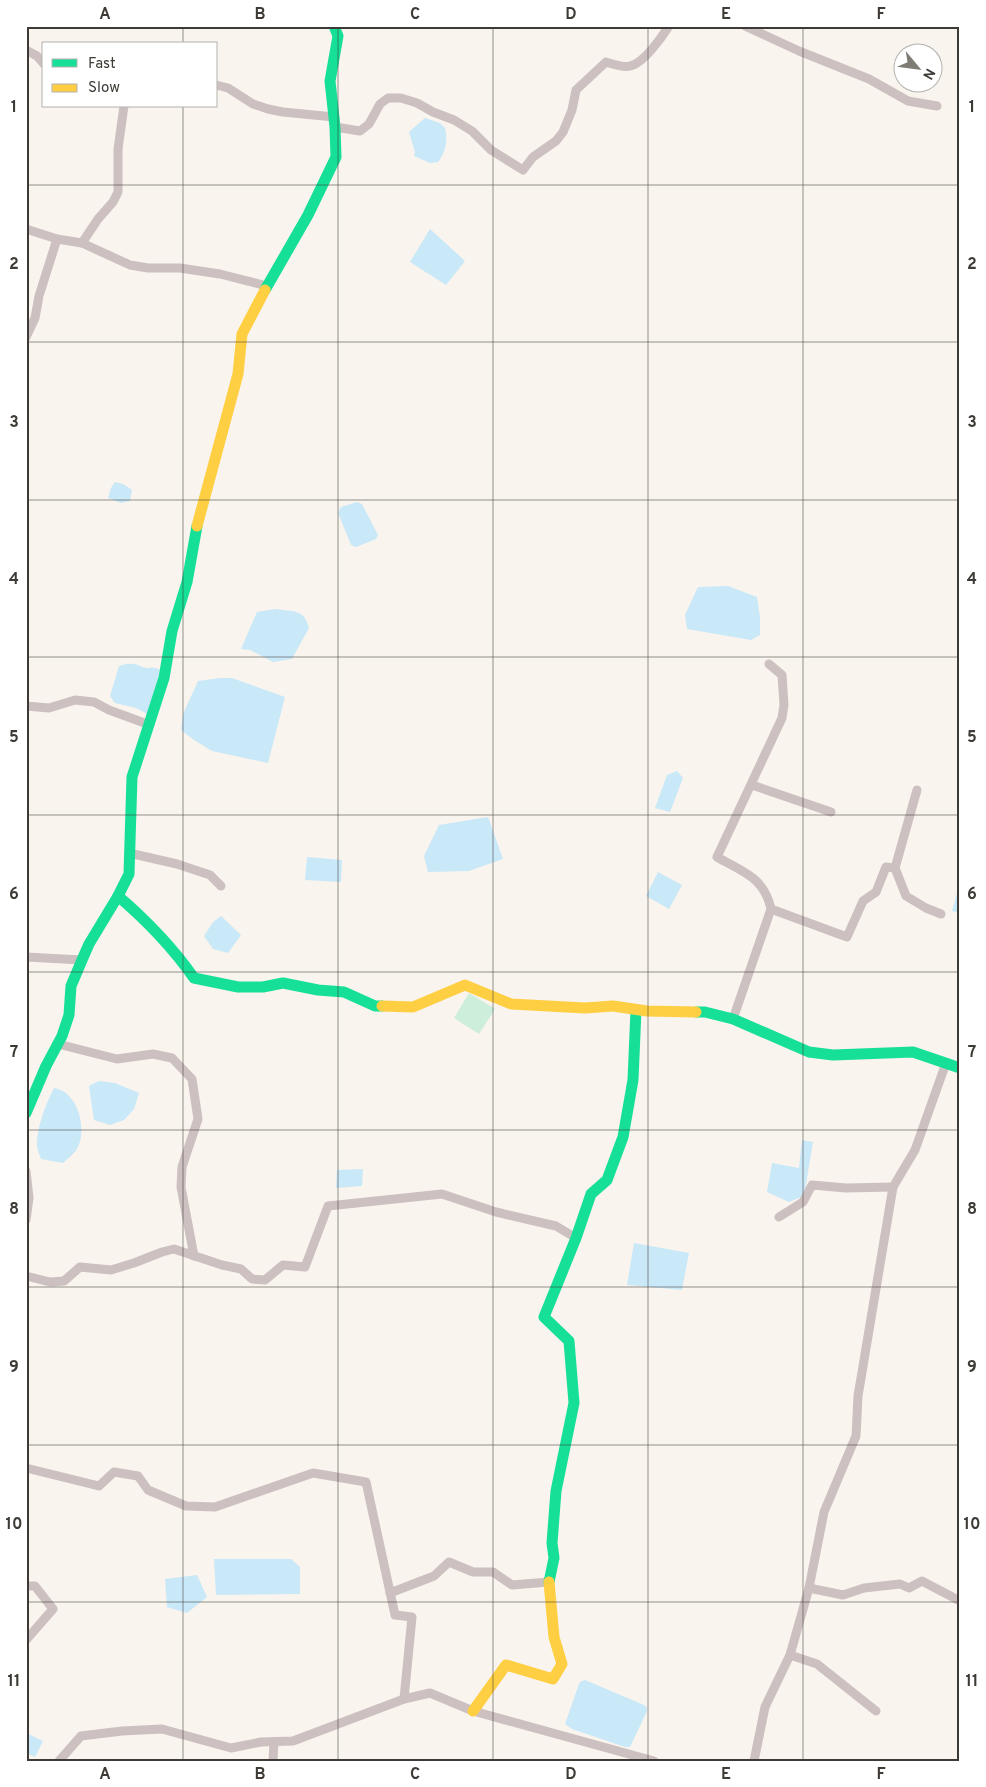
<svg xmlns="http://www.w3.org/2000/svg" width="986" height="1787" font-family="Overpass,sans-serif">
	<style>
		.green { fill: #cceedb }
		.water { fill: #c9e8f8 }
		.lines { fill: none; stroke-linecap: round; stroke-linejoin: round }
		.street { stroke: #cdc0c0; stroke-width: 9 }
		.fast { stroke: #16e098; stroke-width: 11 }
		.slow { stroke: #ffcf43; stroke-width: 11 }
		.grid { fill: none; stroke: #3e3b36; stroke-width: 1; stroke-opacity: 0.55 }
		.neatline { fill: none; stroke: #3e3b36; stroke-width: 2 }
		.grid-label { font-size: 16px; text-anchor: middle; font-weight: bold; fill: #3e3b36 }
	</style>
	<rect width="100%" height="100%" fill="#f9f4ee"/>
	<!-- green -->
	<path class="green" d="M469 993 495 1009 479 1034 454 1018Z"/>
	<!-- water -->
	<g class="water">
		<path d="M425 118 440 123 445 128C448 140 446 152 438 162L430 163 414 156 415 152 409 132Z"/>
		<path d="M430 229 465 261 446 285 410 262Z"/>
		<path d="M115 482 123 484 132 490 130 501 121 503 108 498 111 488Z"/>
		<path d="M357 502 362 504 378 535 376 539 356 547 351 545 338 513 341 507Z"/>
		<path d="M728 586 757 597 760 617V635L751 640 687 629 685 615 698 587Z"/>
		<path d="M275 609C293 612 304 608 309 628L292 659 273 662 250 650 241 649 257 612Z"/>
		<path d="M126 664C137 663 140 667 147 668 153 668 155 667 160 670L151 716 136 708 115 703 110 696 119 666Z"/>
		<path d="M220 678H232L285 697 268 763 212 751 194 740 181 730 183 714 198 681Z"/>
		<path d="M677 771 683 778 670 812 655 808 667 775Z"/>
		<path d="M488 817 503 859 469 871 428 872 424 856 439 825Z"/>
		<path d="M307 857 342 860 341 882 305 880Z"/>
		<path d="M658 872 682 885 669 909 646 896Z"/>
		<path d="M960 882V913L952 911Z"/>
		<path d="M221 916 241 935 228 953 213 949 204 936 213 922Z"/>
		<path d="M99 1081 115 1083 139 1093 134 1109 124 1120 110 1125 94 1120 89 1086Z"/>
		<path d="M54 1088C78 1091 88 1130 77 1149 74 1154 67 1159 63 1163L41 1159C40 1156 38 1151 37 1147 36 1130 46 1103 54 1088Z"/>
		<path d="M802 1140 813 1142 804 1196 789 1202 767 1192 772 1163 799 1168Z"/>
		<path d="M363 1169 362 1186 336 1188 337 1170Z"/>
		<path d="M634 1243 689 1253 682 1290 627 1285Z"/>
		<path d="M214 1559H291L300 1567V1594L216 1595Z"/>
		<path d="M197 1575 207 1597 187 1613 167 1607 165 1579Z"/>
		<path d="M585 1680 644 1705 647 1708V1711L630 1747H625L572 1729 565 1724 579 1684 580 1682Z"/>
		<path d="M26 1733 43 1741 35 1757 26 1753Z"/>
	</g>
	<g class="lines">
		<!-- street -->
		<g class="street">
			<path d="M745 26 799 51 869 79 908 101 937 106"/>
			<path d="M26 50 37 56 44 64"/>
			<path d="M216 85 228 88 253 104 268 109 283 112 334 117"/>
			<path d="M335 127 360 131 369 124 380 104 388 98H401L417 103 433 112 454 120 472 131 491 150 523 170 533 157 556 141 563 132 572 110 576 90 606 62C613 64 623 68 630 66 643 64 662 37 669 26"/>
			<path d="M26 229 57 239 82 243 130 265 148 268H180L220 274 267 286"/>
			<path d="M82 243 98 219 113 202 118 192V149L124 106"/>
			<path d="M26 337 35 318 39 296 57 239"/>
			<path d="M26 706 49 708 75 700 94 702 109 710 150 725"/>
			<path d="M752 785 831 812"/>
			<path d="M129 853 177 864 210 875 221 886"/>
			<path d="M895 868 917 790"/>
			<path d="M771 909 847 937 863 901 876 892 886 867 895 868 906 896 926 908 941 914"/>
			<path d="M26 957 82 960"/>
			<path d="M733 1019 771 909C764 877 743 872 717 857L782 718 784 705 782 675 769 664"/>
			<path d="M58 1044 117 1059 153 1054 172 1058 192 1079 198 1119 182 1167 181 1187 194 1256"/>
			<path d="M26 1171 29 1198 26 1220"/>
			<path d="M779 1217 803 1202 812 1185 846 1188 893 1187"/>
			<path d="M26 1276 50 1282 64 1281 80 1267 111 1270 134 1263 162 1252 174 1249 222 1265 241 1269 252 1279 265 1280 283 1265 305 1267 328 1206 442 1194 496 1212 556 1226 576 1238"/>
			<path d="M26 1468 99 1486 114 1472 138 1476 148 1490 186 1506 215 1507 313 1473 366 1482 395 1615 412 1617 404 1699"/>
			<path d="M26 1586H35L53 1609 26 1640"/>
			<path d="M809 1588 843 1595 864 1588 900 1584 909 1588 922 1581 960 1601"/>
			<path d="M390 1593 434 1576 449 1562 473 1572H493L512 1585 549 1582"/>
			<path d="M790 1655 817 1664 876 1711"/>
			<path d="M59 1761 81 1736 122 1731 162 1729 231 1748 261 1742 293 1741 404 1699 430 1693 473 1711 654 1761"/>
			<path d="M273 1761 274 1742"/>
			<path d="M754 1761 765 1707 790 1655 809 1588 824 1512 856 1436 858 1396 893 1187 915 1150 946 1063"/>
		</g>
		<!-- fast -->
		<g class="fast">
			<path d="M265 290 308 215 336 157 335 127 330 81 338 36 334 26"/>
			<path d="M118 896C146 920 173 948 194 978L238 987H263L283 983 318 990 344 992 375 1006H382"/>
			<path d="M696 1012H705L733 1019 809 1052 833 1055 913 1052 960 1068"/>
			<path d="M26 1113 46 1066 62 1036 69 1015 71 986 82 960 89 944 118 896 129 874 132 777 164 678 172 631 187 582 197 526"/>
			<path d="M549 1582 554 1558 552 1543 556 1491 574 1403 569 1341 544 1317 576 1238 591 1194 607 1180 623 1137 633 1080 636 1010"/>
		</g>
		<!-- slow -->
		<g class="slow">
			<path d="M197 526 238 374 242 334 265 290"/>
			<path d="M382 1006 413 1007 465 985 511 1004 585 1008 613 1006 647 1011 696 1012"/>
			<path d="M473 1711 506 1665 553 1679 562 1664 554 1637 549 1582"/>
		</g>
	</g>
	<!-- grid -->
	<path class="grid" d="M183 26V44M338 26V1761M493 26V1761M648 26V1761M803 26V1761M183 106V1761M26 185H960M26 342H960M26 500H960M26 657H960M26 815H960M26 972H960M26 1130H960M26 1287H960M26 1445H960M26 1602H960"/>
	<!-- border -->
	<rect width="986" height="1787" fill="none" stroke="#ffffff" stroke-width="55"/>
	<!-- legend -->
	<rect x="42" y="42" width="175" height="65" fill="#ffffff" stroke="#b2b1af"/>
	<rect x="52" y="59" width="25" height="8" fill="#16e098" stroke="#b2b1af"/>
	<text x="88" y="68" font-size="15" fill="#3e3b36">Fast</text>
	<rect x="52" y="84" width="25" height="8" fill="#ffcf43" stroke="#b2b1af"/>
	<text x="88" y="92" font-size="15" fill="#3e3b36">Slow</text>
	<!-- north arrow -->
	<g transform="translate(918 68) rotate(119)"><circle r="24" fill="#ffffff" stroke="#b2b1af"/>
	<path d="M0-4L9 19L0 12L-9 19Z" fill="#7f7c76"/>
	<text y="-8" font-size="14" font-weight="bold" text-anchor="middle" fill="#3e3b36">N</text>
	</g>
	<rect x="28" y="28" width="930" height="1732" class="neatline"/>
	<g class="grid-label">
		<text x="105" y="19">A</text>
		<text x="260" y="19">B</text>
		<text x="415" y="19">C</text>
		<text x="571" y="19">D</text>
		<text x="726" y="19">E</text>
		<text x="881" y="19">F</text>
		<text x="14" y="112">1</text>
		<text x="972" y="112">1</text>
		<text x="14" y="269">2</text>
		<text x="972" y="269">2</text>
		<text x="14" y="427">3</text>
		<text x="972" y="427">3</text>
		<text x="14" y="584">4</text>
		<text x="972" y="584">4</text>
		<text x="14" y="742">5</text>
		<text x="972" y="742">5</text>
		<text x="14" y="899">6</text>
		<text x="972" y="899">6</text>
		<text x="14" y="1057">7</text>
		<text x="972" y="1057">7</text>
		<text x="14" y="1214">8</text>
		<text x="972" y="1214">8</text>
		<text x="14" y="1372">9</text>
		<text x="972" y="1372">9</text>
		<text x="14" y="1529">10</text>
		<text x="972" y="1529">10</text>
		<text x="14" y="1686">11</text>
		<text x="972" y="1686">11</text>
		<text x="105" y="1779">A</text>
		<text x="260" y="1779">B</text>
		<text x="415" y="1779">C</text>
		<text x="571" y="1779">D</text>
		<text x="726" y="1779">E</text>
		<text x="881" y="1779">F</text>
	</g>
</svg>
